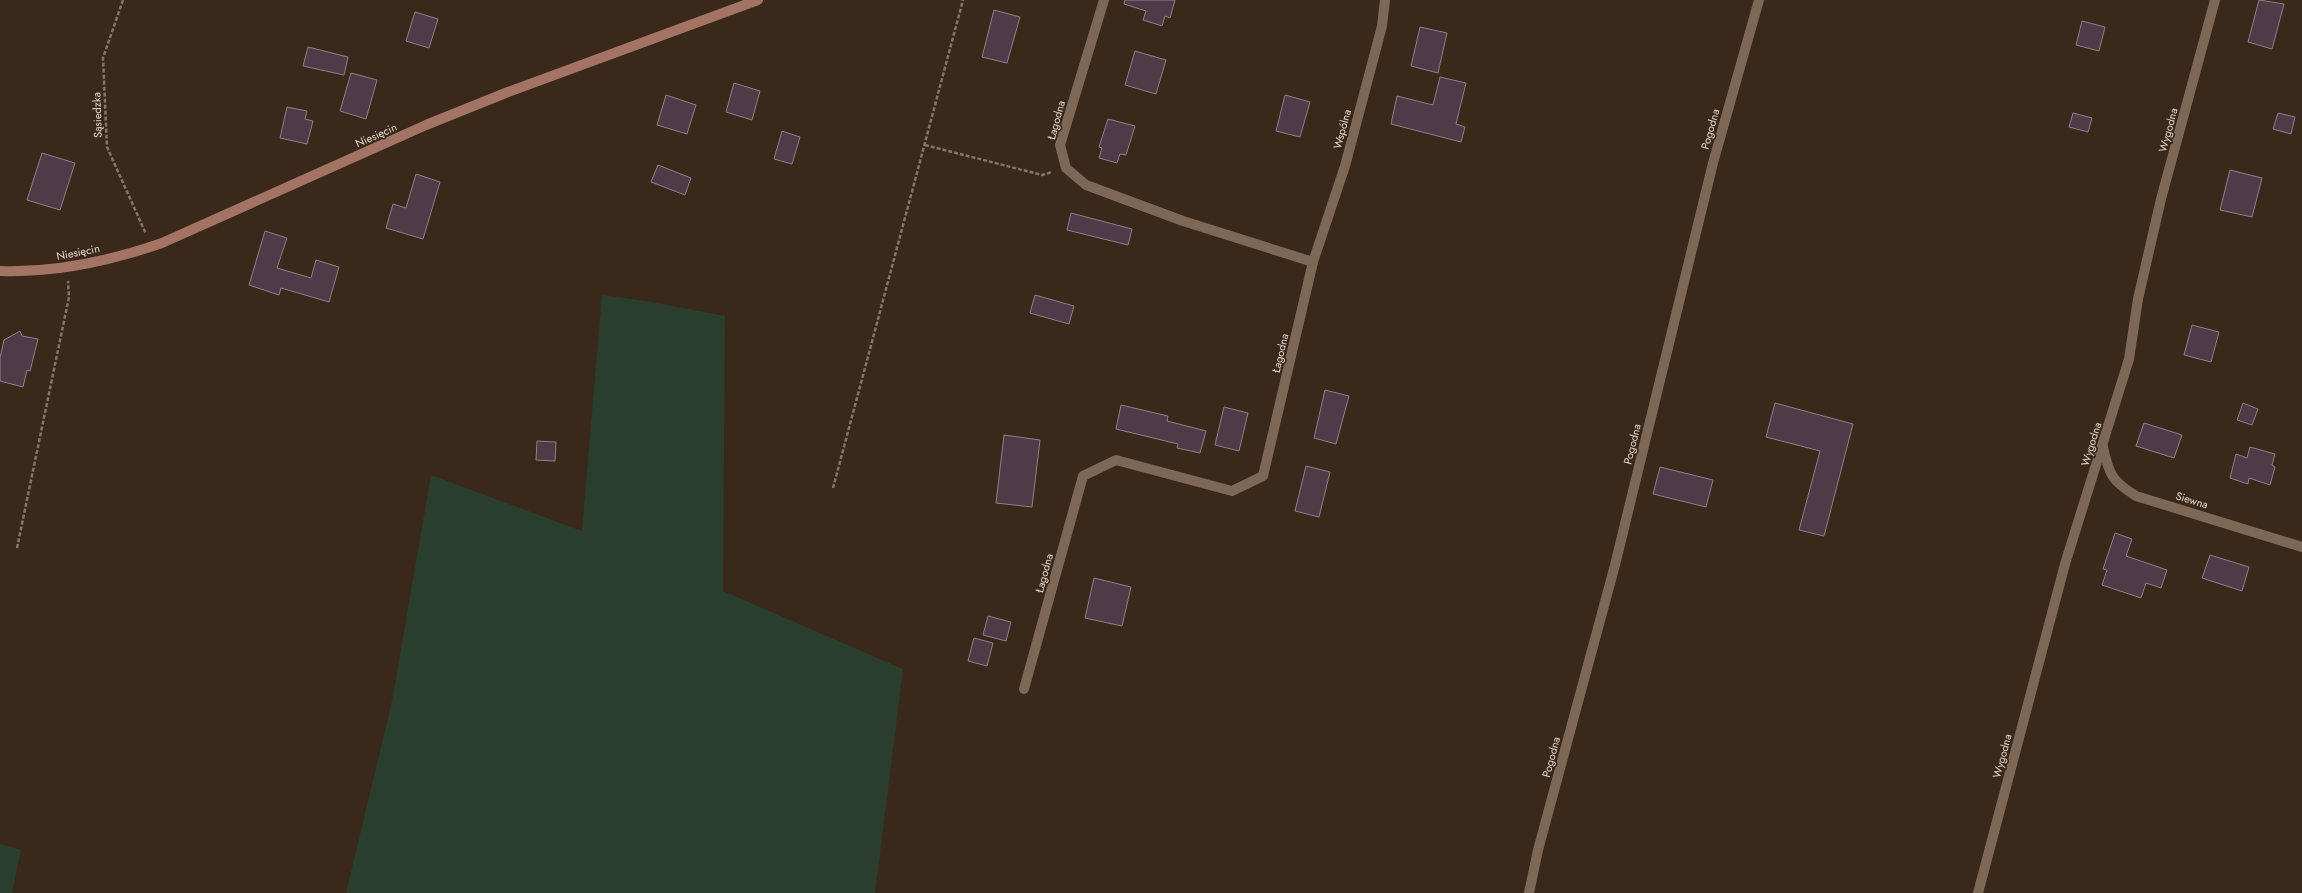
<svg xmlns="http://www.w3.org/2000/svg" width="2302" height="893" font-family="Jost,sans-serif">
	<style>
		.green { fill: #2a3e2d }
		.building { fill: #4f3a48; stroke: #957d8c }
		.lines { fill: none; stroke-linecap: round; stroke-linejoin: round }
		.path { stroke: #847568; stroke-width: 2.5; stroke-dasharray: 4 2; stroke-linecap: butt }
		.street { stroke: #7d6858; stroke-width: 10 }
		.secondary { stroke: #a37363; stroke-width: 10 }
		.labels { text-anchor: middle; stroke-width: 3.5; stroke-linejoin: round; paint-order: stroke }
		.street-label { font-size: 11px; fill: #e3d8ce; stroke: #3a281a }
	</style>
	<rect width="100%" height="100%" fill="#3a281a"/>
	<!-- green -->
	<g class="green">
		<path d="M602 295 646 301 725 316 723 591 903 669 875 893H346L392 701 431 475 582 531Z"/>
		<path d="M0 844 21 850 12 893H0Z"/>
	</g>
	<!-- building -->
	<g class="building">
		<path d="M1125 0H1175L1170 18 1165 16 1162 26 1143 20 1146 11 1124 4Z"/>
		<path d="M2259 0 2284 4 2272 49 2248 42Z"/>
		<path d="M994 10 1020 17 1007 63 982 57Z"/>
		<path d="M415 12 438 19 429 48 406 41Z"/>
		<path d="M2082 21 2105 27 2099 51 2076 45Z"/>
		<path d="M1420 27 1447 33 1438 73 1411 66Z"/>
		<path d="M308 47 348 57 344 75 303 66Z"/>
		<path d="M1135 51 1166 60 1156 94 1125 85Z"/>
		<path d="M351 73 377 80 366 119 340 111Z"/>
		<path d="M1440 77 1466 83 1456 124 1465 127 1461 142 1391 124 1397 96 1433 105Z"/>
		<path d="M734 83 760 91 752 120 726 112Z"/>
		<path d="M666 95 696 105 687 134 657 125Z"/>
		<path d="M1285 95 1310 102 1300 137 1276 131Z"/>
		<path d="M287 107 307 111 305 119 313 121 307 144 280 138Z"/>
		<path d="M2073 113 2092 118 2088 132 2069 127Z"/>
		<path d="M2278 113 2295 117 2291 134 2273 129Z"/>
		<path d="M1108 119 1135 126 1126 155 1120 154 1117 163 1099 158 1102 148 1099 147Z"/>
		<path d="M782 131 800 137 792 164 774 159Z"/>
		<path d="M42 153 75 163 60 210 27 200Z"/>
		<path d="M658 165 691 178 685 195 651 182Z"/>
		<path d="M2230 170 2262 178 2252 217 2220 210Z"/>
		<path d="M416 174 440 182 423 239 386 228 393 204 406 208Z"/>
		<path d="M1071 213 1132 229 1128 245 1067 230Z"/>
		<path d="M265 231 287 238 277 268 311 278 316 260 339 267 329 302 281 288 279 295 249 285Z"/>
		<path d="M1035 295 1074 306 1069 324 1030 313Z"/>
		<path d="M2192 325 2219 332 2211 362 2184 355Z"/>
		<path d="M20 331 22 336 38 339 30 371 27 370 23 387 0 381V358L4 340Z"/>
		<path d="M1325 390 1349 396 1336 444 1314 438Z"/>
		<path d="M1775 403 1853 424 1824 536 1799 530 1820 451 1766 437Z"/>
		<path d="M2243 403 2258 409 2252 425 2237 420Z"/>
		<path d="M1121 405 1168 416 1167 421 1206 431 1200 453 1177 448 1178 444 1116 429Z"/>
		<path d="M1224 407 1248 413 1239 451 1215 445Z"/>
		<path d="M2144 423 2182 435 2174 458 2136 446Z"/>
		<path d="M1004 435 1040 440 1032 507 996 503Z"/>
		<path d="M537 441 556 442 555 461 536 460Z"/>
		<path d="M2250 447 2275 454 2272 465 2275 467 2270 485 2249 478 2248 484 2230 478 2236 454 2247 458Z"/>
		<path d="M1306 466 1330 472 1319 517 1295 511Z"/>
		<path d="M1660 467 1713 480 1706 507 1653 494Z"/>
		<path d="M2115 533 2132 539 2126 556 2167 570 2161 588 2146 583 2141 598 2102 585 2107 570 2103 569Z"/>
		<path d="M2210 555 2249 567 2242 591 2202 578Z"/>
		<path d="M1094 578 1131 587 1122 626 1085 618Z"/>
		<path d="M988 616 1011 622 1006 641 983 635Z"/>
		<path d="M974 638 993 643 987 666 968 661Z"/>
	</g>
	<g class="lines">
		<!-- path -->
		<g class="path">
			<path d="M123 0 103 58 107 147 146 234"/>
			<path d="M925 145 1042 175 1052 172"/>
			<path d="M833 488 963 0"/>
			<path d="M17 548 69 297 68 281"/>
		</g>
		<!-- street -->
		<g class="street">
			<path d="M1104 0 1060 145 1066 168 1086 185 1183 221 1313 262"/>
			<path d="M2103 447C2109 475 2112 481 2136 496L2302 547"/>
			<path d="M1024 689 1083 476 1116 460 1232 491 1263 476 1313 262 1345 166 1382 26 1385 0"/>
			<path d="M1529 893 1538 850 1615 565 1713 163 1759 0"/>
			<path d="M1978 893 2065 564 2129 359 2138 299 2161 199 2215 0"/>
		</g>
		<!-- secondary -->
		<path class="secondary" d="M0 271C55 273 110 261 162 243L426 125 508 92 758 0"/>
	</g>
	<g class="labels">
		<!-- street labels -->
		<g class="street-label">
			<text transform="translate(97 115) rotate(-92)" y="4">Sąsiedzka</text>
			<text transform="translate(1056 120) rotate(-75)" y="4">Łagodna</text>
			<text transform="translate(1342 129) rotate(-75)" y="4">Wspólna</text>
			<text transform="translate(1710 129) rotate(-74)" y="4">Pogodna</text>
			<text transform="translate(2168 130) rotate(-75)" y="4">Wygodna</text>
			<text transform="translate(376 135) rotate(-24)" y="4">Niesięcin</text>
			<text transform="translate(78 252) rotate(-11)" y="4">Niesięcin</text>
			<text transform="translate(1280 353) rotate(-77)" y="4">Łagodna</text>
			<text transform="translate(1632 444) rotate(-76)" y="4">Pogodna</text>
			<text transform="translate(2091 444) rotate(-73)" y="4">Wygodna</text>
			<text transform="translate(2192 500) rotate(17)" y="4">Siewna</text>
			<text transform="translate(1044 573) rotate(-75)" y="4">Łagodna</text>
			<text transform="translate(2002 756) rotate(-75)" y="4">Wygodna</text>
			<text transform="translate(1551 757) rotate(-75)" y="4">Pogodna</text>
		</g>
	</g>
</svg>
